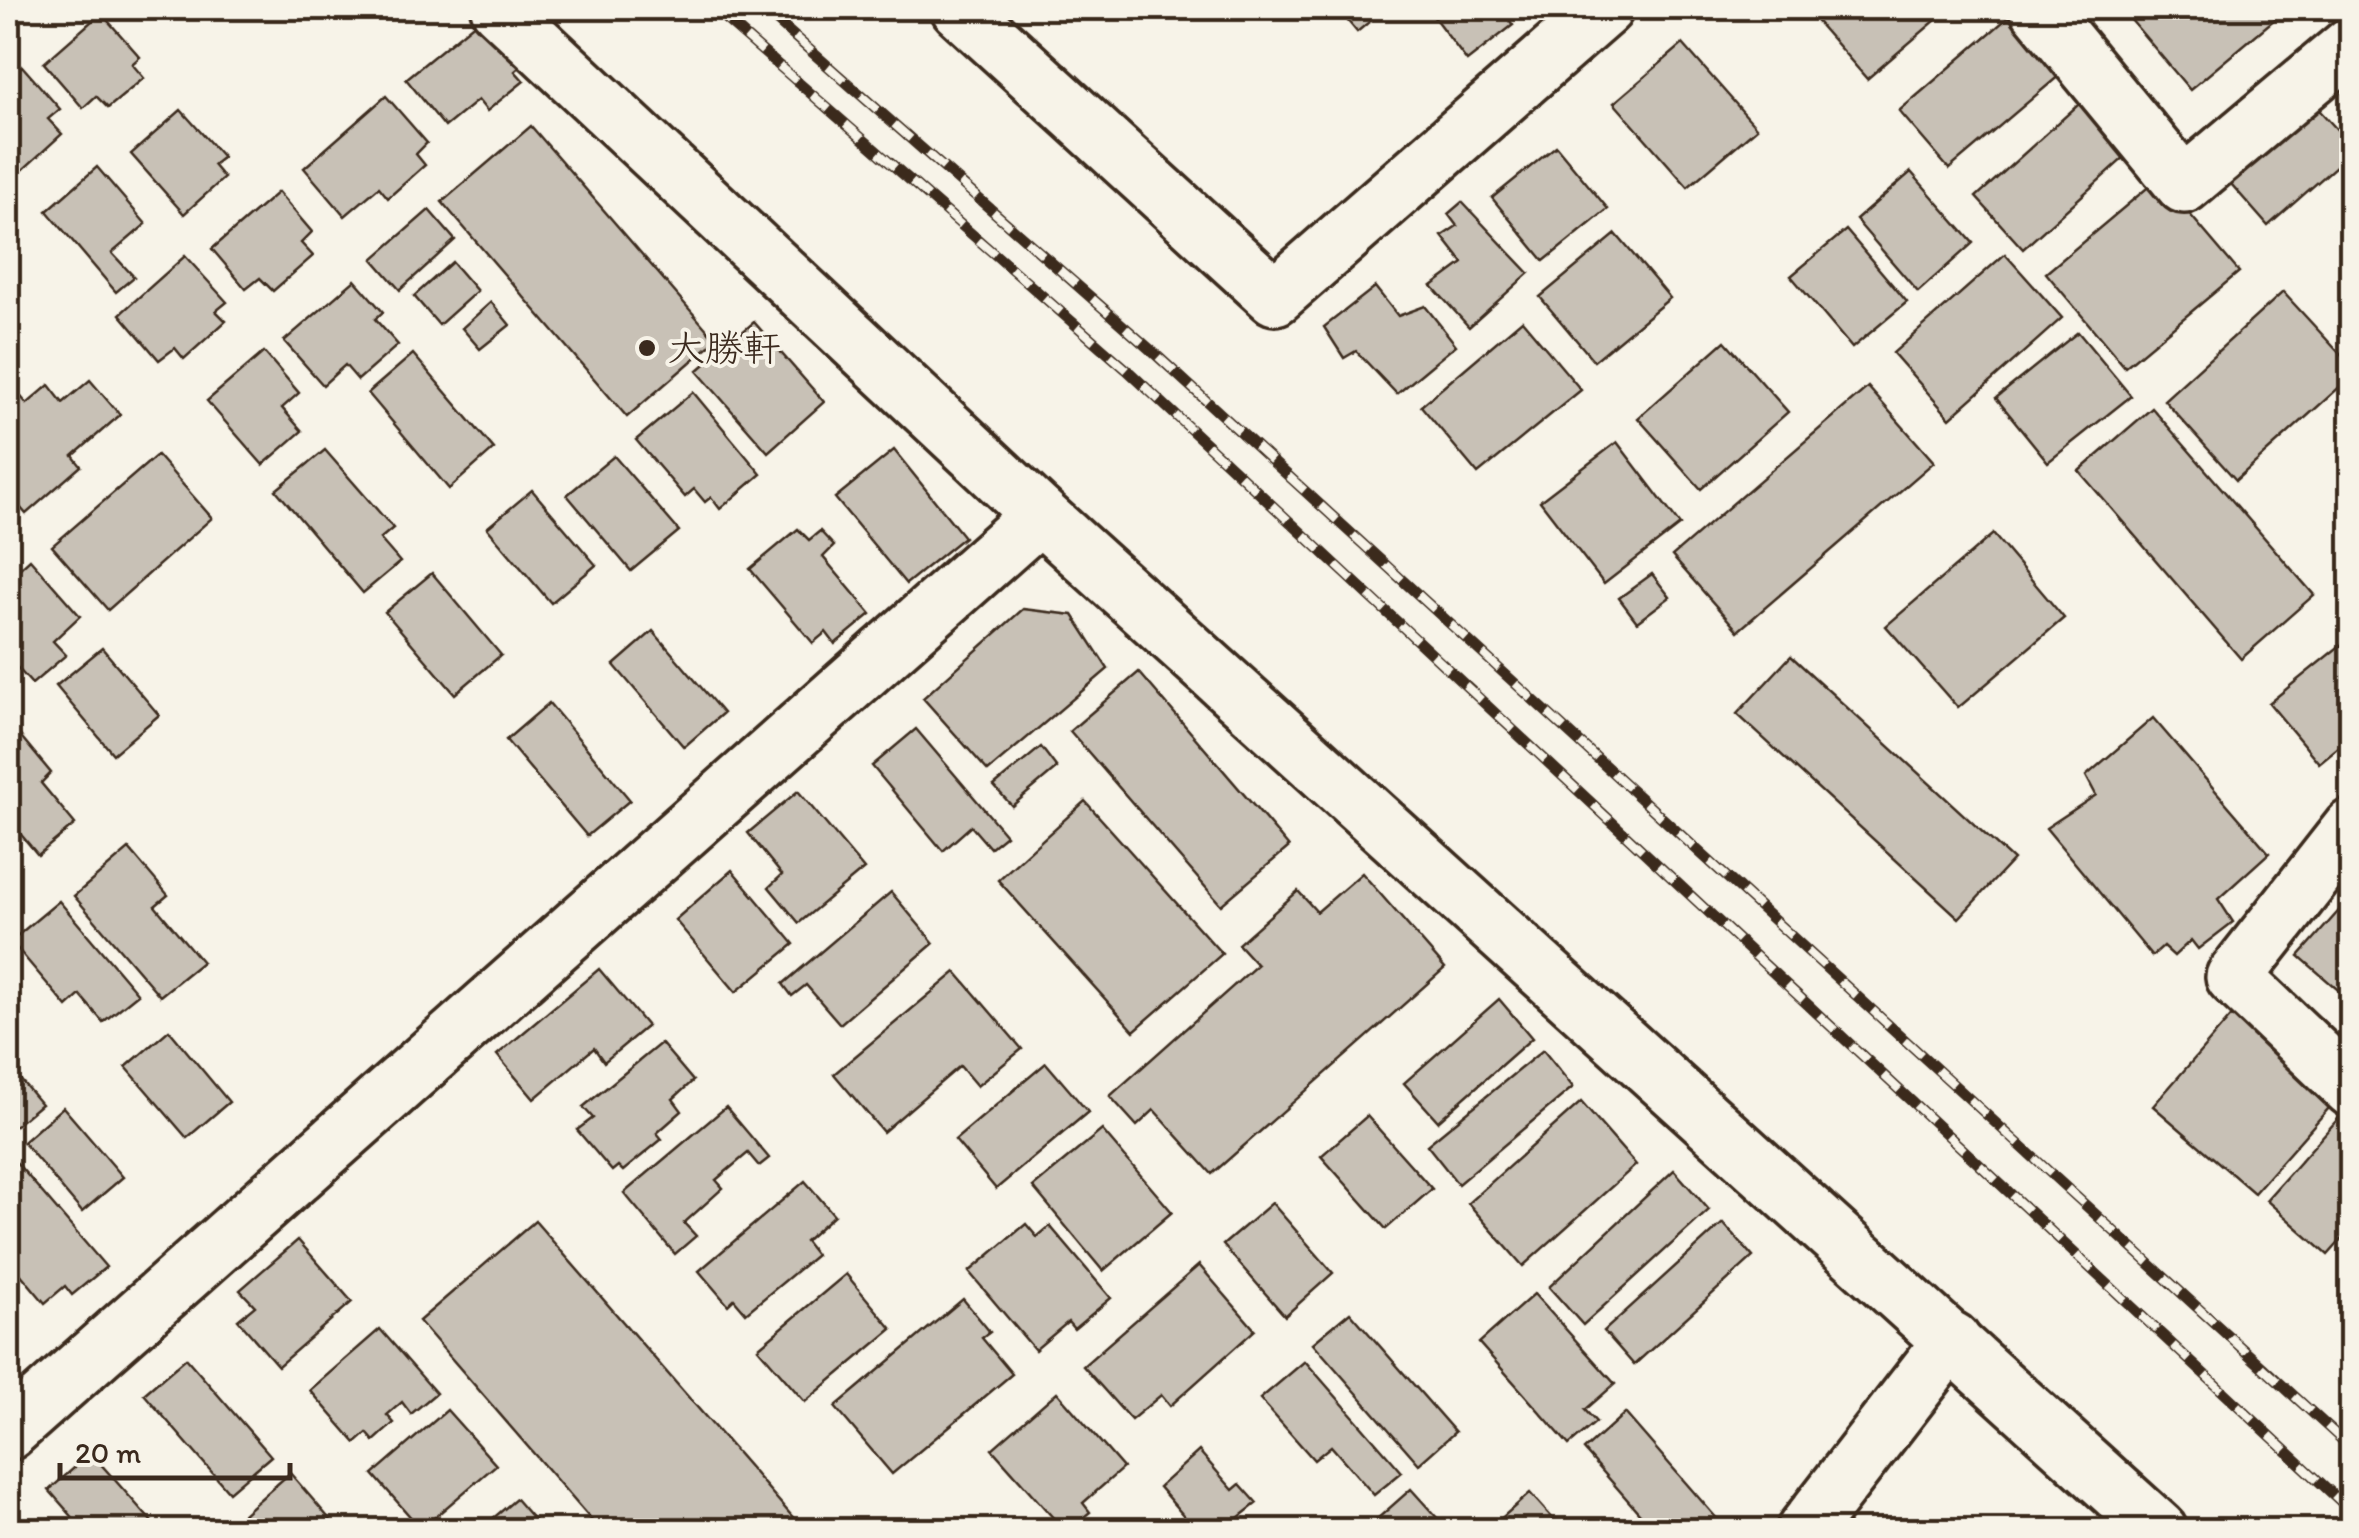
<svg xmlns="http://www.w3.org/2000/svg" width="2359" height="1538" font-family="Itim,'Klee One',sans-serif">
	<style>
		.building { fill: #c8c1b6; stroke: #3b2a1e; stroke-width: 2.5 }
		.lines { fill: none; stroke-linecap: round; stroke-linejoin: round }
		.minor-casing { stroke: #3b2a1e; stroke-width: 62 }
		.minor { stroke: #f7f3e8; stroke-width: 55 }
		.rail-casing { stroke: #3b2a1e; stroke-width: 11 }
		.rail { stroke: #f7f3e8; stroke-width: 8; stroke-dasharray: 22; stroke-linecap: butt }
		.poi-dot { fill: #3b2a1e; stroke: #f7f3e8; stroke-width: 4 }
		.labels { text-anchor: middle; stroke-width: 8; stroke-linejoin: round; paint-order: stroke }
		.poi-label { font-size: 38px; fill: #3b2a1e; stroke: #f7f3e8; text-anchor: start }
	</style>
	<rect width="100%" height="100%" fill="#f7f3e8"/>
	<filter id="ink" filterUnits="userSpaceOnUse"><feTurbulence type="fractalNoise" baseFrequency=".01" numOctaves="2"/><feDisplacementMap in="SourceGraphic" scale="20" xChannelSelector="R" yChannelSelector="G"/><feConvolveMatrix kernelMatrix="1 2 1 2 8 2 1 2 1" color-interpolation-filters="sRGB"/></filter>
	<g filter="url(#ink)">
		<!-- building -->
		<g class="building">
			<path d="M1337 8H1386L1357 32Z"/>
			<path d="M1427 8H1500L1513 25 1467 61Z"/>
			<path d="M1805 8H1950L1867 79Z"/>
			<path d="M2146 8H2288L2190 90 2131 20Z"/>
			<path d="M488 12 528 60 515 71 524 81 487 111 478 100 445 127 406 79Z"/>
			<path d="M101 13 140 57 132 64 144 78 108 108 96 96 83 108 44 63Z"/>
			<path d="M2011 15 2061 74 1949 169 1899 111Z"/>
			<path d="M1683 44 1757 128 1688 187 1614 103Z"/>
			<path d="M22 66 60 109 48 119 62 134 14 178 8 170V79Z"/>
			<path d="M386 96 427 143 416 154 425 165 388 198 379 187 345 216 304 168Z"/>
			<path d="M2311 101 2352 146V152L2268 226 2225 177Z"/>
			<path d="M2079 104 2126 156 2023 249 1976 197Z"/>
			<path d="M181 110 223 157 213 165 224 178 184 214 131 154Z"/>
			<path d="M531 126 716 340 627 417 442 202Z"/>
			<path d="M1556 146 1608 209 1544 261 1492 198Z"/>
			<path d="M97 167 146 224 112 253 134 277 116 292 47 211Z"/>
			<path d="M1911 172 1973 243 1918 292 1856 220Z"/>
			<path d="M2159 178 2239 272 2125 367 2046 273Z"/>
			<path d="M278 192 312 232 301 243 313 256 273 291 260 278 246 289 212 249Z"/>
			<path d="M1462 202 1529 273 1469 327 1432 286 1463 263 1442 236 1457 226 1448 214Z"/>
			<path d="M429 210 455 240 400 290 373 259Z"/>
			<path d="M1846 230 1907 302 1852 348 1791 276Z"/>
			<path d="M1616 234 1670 298 1594 361 1540 297Z"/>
			<path d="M2005 254 2062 318 1950 418 1893 353Z"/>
			<path d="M185 256 227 302 216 311 226 321 184 359 175 348 159 360 120 314Z"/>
			<path d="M452 262 477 291 439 325 414 296Z"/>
			<path d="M355 280 383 312 375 319 398 345 358 380 345 365 323 385 284 341Z"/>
			<path d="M1375 287 1398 316 1425 306 1456 345 1397 394 1356 351 1344 358 1324 327Z"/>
			<path d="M2283 292 2352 367V376L2236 480 2164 400Z"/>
			<path d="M491 302 510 325 480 349 462 328Z"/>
			<path d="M1522 320 1581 390 1478 474 1421 406Z"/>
			<path d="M754 322 824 402 768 452 697 371Z"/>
			<path d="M2078 332 2131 396 2048 462 1996 398Z"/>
			<path d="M1725 341 1788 412 1701 489 1638 418Z"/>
			<path d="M264 352 299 393 282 408 302 431 263 465 207 401Z"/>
			<path d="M413 354 494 449 449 489 368 393Z"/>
			<path d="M90 380 120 415 73 456 81 466 26 514 8 493V402L18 393 27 404 49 385 63 403Z"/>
			<path d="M1868 387 1934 462 1738 631 1672 556Z"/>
			<path d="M693 392 761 474 720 509 711 497 705 502 694 489 685 497 636 440Z"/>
			<path d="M2152 408 2314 595 2241 659 2079 471Z"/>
			<path d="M1617 442 1680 525 1604 584 1540 501Z"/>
			<path d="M325 450 393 528 380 539 400 562 363 593 276 490Z"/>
			<path d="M894 450 964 537 906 584 835 498Z"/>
			<path d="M157 455 212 518 108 610 52 546Z"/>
			<path d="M614 456 679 531 631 571 567 495Z"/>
			<path d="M532 490 596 565 551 603 487 528Z"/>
			<path d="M798 529 809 540 820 531 834 546 823 557 871 614 835 644 826 632 813 643 750 569Z"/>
			<path d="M1993 534 2064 618 1958 708 1886 626Z"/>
			<path d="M30 559 80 616 53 641 66 655 32 684 8 657V579Z"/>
			<path d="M432 573 501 655 455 694 385 612Z"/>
			<path d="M1652 574 1670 597 1637 622 1619 598Z"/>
			<path d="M1023 609 1073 615 1108 669 988 771 923 698Z"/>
			<path d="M653 631 723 713 684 747 614 665Z"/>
			<path d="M2347 640 2352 646V736L2319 763 2269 703Z"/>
			<path d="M102 648 159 715 113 754 56 686Z"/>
			<path d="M1791 656 2013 860 1959 918 1737 714Z"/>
			<path d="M1139 672 1289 847 1221 905 1070 731Z"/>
			<path d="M549 703 630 800 587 836 506 740Z"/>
			<path d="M2153 718 2269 853 2218 899 2233 922 2198 949 2191 940 2174 956 2163 946 2152 956 2046 828 2096 795 2086 776Z"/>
			<path d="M13 727 51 773 41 783 75 824 38 855 8 819V732Z"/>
			<path d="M916 729 1006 835 990 848 971 826 943 851 872 766Z"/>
			<path d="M1041 747 1057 768 1012 806 994 786Z"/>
			<path d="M798 791 864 869 799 923 769 887 782 875 748 833Z"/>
			<path d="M1085 801 1222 954 1134 1031 998 880Z"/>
			<path d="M129 849 168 895 155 906 202 962 160 996 74 896Z"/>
			<path d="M732 870 794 944 736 992 675 920Z"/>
			<path d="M1362 873 1445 968 1212 1174 1154 1110 1137 1126 1110 1096 1257 965 1238 944 1298 891 1317 912Z"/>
			<path d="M891 892 934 943 840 1024 806 985 792 996 783 984Z"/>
			<path d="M2352 896V1002L2299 956Z"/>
			<path d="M59 901 138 994 103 1022 80 995 67 1007 11 941Z"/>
			<path d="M599 969 647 1026 604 1062 594 1048 534 1099 497 1055Z"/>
			<path d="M956 972 1022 1049 977 1086 960 1066 883 1132 834 1074Z"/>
			<path d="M1499 999 1532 1038 1438 1121 1404 1083Z"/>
			<path d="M2242 1004 2343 1092 2254 1193 2153 1106Z"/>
			<path d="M169 1030 229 1102 187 1138 126 1067Z"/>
			<path d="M661 1043 693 1081 673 1099 682 1111 657 1133 662 1139 623 1171 618 1166 612 1171 577 1130 593 1118 583 1107Z"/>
			<path d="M1543 1050 1573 1087 1458 1184 1427 1145Z"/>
			<path d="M1046 1063 1088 1112 996 1189 955 1140Z"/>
			<path d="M8 1065 41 1104 9 1131 8 1129Z"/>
			<path d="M1581 1102 1636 1165 1523 1266 1468 1203Z"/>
			<path d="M2352 1103V1228L2328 1255 2266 1200Z"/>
			<path d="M63 1107 123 1177 82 1212 23 1142Z"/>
			<path d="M726 1107 769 1158 759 1166 748 1153 716 1180 723 1188 684 1223 696 1236 675 1254 624 1193Z"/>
			<path d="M1367 1116 1432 1189 1386 1229 1321 1156Z"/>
			<path d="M1102 1130 1172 1212 1103 1271 1033 1187Z"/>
			<path d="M16 1162 106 1267 72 1295 65 1286 45 1303 8 1259V1200L12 1196 8 1170Z"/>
			<path d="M1674 1170 1709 1210 1583 1325 1549 1287Z"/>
			<path d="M805 1181 834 1215 805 1241 816 1255 746 1313 734 1299 728 1305 699 1271Z"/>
			<path d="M1272 1203 1333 1273 1285 1316 1223 1245Z"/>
			<path d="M535 1221 804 1530H600L419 1321Z"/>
			<path d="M1723 1223 1753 1257 1634 1365 1604 1331Z"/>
			<path d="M1026 1224 1037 1237 1050 1226 1111 1298 1074 1329 1068 1322 1035 1350 969 1272Z"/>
			<path d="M298 1240 352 1302 278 1366 238 1320 255 1306 240 1290Z"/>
			<path d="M1199 1265 1255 1330 1170 1406 1161 1395 1131 1420 1083 1366Z"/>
			<path d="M846 1274 892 1329 805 1402 758 1348Z"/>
			<path d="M1534 1294 1615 1384 1585 1410 1596 1422 1569 1445 1479 1343Z"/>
			<path d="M963 1299 990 1332 982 1338 1012 1374 892 1474 835 1407Z"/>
			<path d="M1350 1312 1455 1432 1419 1464 1313 1343Z"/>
			<path d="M380 1329 436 1393 411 1414 402 1402 387 1415 394 1423 374 1441 367 1433 356 1443 310 1390Z"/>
			<path d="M186 1358 271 1456 229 1492 144 1394Z"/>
			<path d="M1305 1361 1402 1472 1374 1495 1331 1446 1314 1460 1260 1399Z"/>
			<path d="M1057 1392 1123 1468 1083 1503 1090 1512 1068 1530H1064L992 1449Z"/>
			<path d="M447 1410 496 1465 421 1529 373 1474Z"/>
			<path d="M1625 1413 1719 1521 1708 1530H1654L1584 1450Z"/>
			<path d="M1199 1451 1233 1490 1240 1484 1257 1503 1238 1518 1249 1530H1196L1159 1487Z"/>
			<path d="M91 1453 159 1530H84L49 1490Z"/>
			<path d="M290 1473 339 1530H258L243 1514Z"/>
			<path d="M1411 1489 1448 1530H1371L1368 1527Z"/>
			<path d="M1530 1493 1563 1530H1488Z"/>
			<path d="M516 1499 543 1530H479Z"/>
		</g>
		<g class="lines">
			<!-- minor casing -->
			<g class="minor-casing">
				<g id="minor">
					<path d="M499 8 1040 515 2159 1530"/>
					<path d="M959 8 1275 297 1605 8"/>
					<path d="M2038 8 2184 185 2352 44"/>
					<path d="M2352 827 2234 977 2352 1089"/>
					<path d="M8 1432 1040 515"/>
					<path d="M1805 1530 1952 1340"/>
				</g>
			</g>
			<!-- minor -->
			<use href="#minor" class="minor"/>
			<!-- rail casing -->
			<g class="rail-casing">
				<g id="rail">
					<path d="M713 8 1126 369 2352 1512"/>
					<path d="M762 8 1153 352 2352 1449"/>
				</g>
			</g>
			<!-- rail -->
			<use href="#rail" class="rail"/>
		</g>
	</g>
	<!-- markers -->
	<circle class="poi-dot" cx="647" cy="348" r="10"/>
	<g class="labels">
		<!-- poi labels -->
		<g class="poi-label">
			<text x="667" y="361">大勝軒</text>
		</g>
	</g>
	<!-- margin -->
	<rect width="2359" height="1538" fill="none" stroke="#f7f3e8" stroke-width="40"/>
	<rect x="20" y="20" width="2319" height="1498" fill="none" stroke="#3b2a1e" stroke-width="4" filter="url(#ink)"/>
	<!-- scale -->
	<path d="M60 1463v15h230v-15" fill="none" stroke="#3b2a1e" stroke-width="5"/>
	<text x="75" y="1463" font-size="30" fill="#3b2a1e" stroke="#f7f3e8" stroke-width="8" paint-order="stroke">20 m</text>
</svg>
